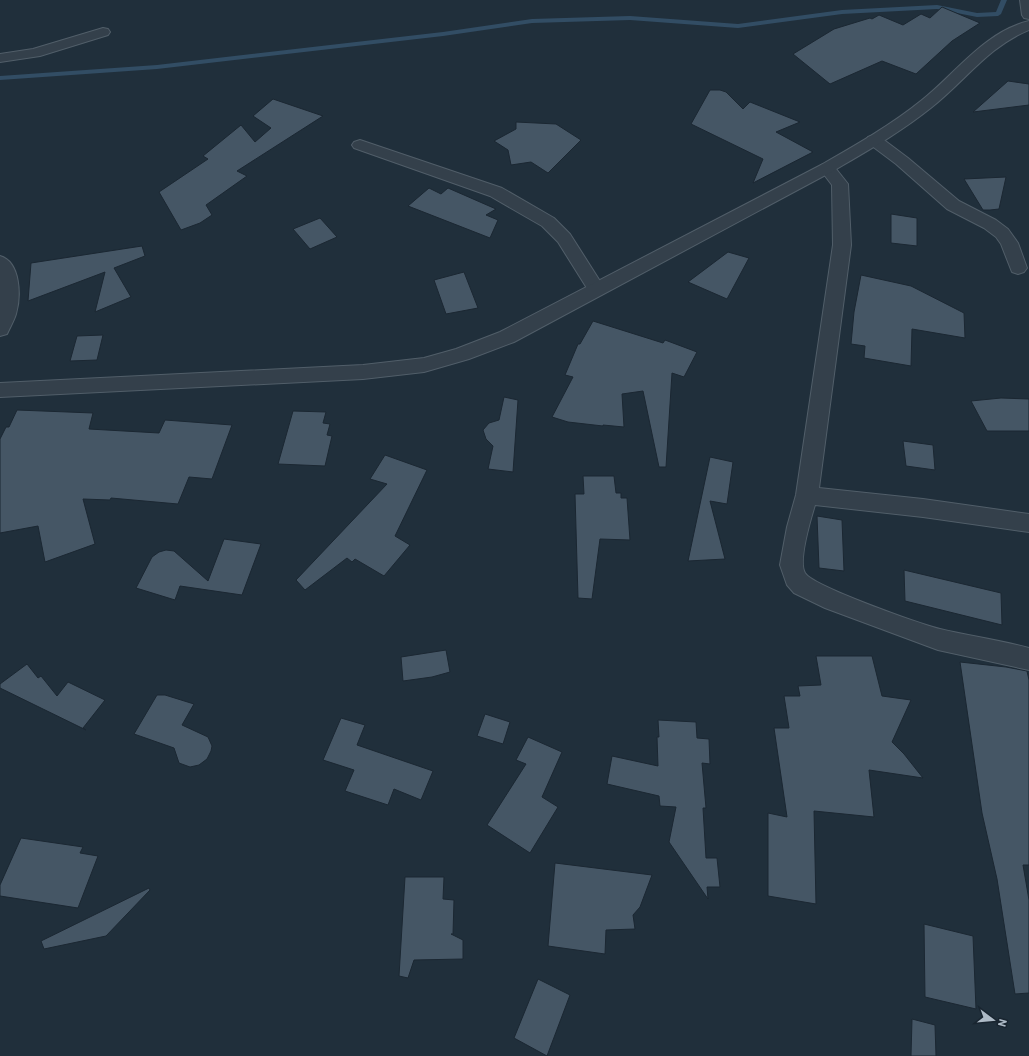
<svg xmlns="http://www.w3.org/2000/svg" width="1029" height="1056" font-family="Barlow,sans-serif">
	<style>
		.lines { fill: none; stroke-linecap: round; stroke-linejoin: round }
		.stream { fill: #324d64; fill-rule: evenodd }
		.building { fill: #455665; stroke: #1b2732 }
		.minor-casing { stroke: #515e69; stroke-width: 2 }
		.tertiary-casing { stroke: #515e69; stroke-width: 2 }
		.minor { fill: #34404b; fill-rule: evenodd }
		.tertiary { fill: #34404b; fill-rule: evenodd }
	</style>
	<rect width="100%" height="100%" fill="#202f3b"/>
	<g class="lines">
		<!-- stream -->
		<path class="stream" d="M1001 0H1007L1001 14 998 16 977 17 937 9 842 14 738 28 630 20 532 23 443 36 157 69 0 80V76L157 65 443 32 532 19 630 16 738 24 842 10 937 5 977 13 996 12Z"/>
	</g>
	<!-- building -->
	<g class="building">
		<path d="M942 7 980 23 952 41 916 74 882 61 830 84 793 54 834 29 870 18 872 19 879 15 903 25 921 14 930 18Z"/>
		<path d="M1008 81 1029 84V105L973 112Z"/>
		<path d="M710 90H720L726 92 743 109 750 102 800 122 776 132 813 152 753 183 763 159 691 124Z"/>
		<path d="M273 99 323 116 237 171 247 176 206 205 212 215 200 223 181 230 159 192 208 159 203 156 241 125 255 142 271 128 253 116Z"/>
		<path d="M516 122 556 124 581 140 548 173 531 162 511 165 508 150 494 141 516 129Z"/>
		<path d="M1006 177 999 209 990 210H983L964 179Z"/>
		<path d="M429 188 441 194 448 188 496 209 486 215 498 220 490 238 408 206Z"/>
		<path d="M891 214 917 218V246L891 243Z"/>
		<path d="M320 218 337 237 310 249 293 229Z"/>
		<path d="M142 246 145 256 114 268 131 297 95 312 105 272 28 301 31 263Z"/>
		<path d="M728 252 749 258 727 299 688 282Z"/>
		<path d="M464 272 478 308 446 314 434 280Z"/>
		<path d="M861 275 911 286 964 313 965 338 912 329 911 366 864 358 865 346 851 344 854 312Z"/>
		<path d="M593 321 663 343 665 340 697 352 684 377 672 373 666 467H659L643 391 622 394 624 427 603 425V426L568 422 552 417 573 377 565 375 578 344H580Z"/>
		<path d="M103 335 97 360 70 361 77 336Z"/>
		<path d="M504 397 518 400 513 472 488 469 493 446 486 439 483 430 489 423 499 420Z"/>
		<path d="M1001 398 1029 399V431H987L971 401Z"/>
		<path d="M17 410 93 413 89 429 159 433 165 420 232 425 212 479 189 477 178 504 111 498 110 500 83 499 95 544 45 562 38 526 0 533V439L6 427H9Z"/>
		<path d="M293 411 326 412 323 423 330 424 327 435 332 436 325 466 278 464Z"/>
		<path d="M903 441 933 445 935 470 906 466Z"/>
		<path d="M385 455 427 470 395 536 410 545 384 576 355 559 352 562 347 558 305 590 296 580 387 484 370 479Z"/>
		<path d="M710 457 733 462 727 504 710 501 725 559 688 561Z"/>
		<path d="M583 476H614L616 493H621V498H627L630 540 600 539 592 599 578 598 575 494H584Z"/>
		<path d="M817 516 842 520 844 571 819 568Z"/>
		<path d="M224 539 261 544 242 595 180 586 175 600 136 588 152 557 159 552 166 550 174 551 208 581Z"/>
		<path d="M904 570 1001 593 1002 625 905 601Z"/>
		<path d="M446 650 450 672 432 677 403 681 401 657Z"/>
		<path d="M816 656H872L882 696 911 700 892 742 904 754 923 778 869 770 874 817 814 811 816 904 768 896V813L787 817 774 728H789L784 696H800L798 686 821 685Z"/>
		<path d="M960 662 1006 667 1027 671 1029 680V865H1023L1029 900V993L1015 994 997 879 982 813Z"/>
		<path d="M27 664 38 678 41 676 57 696 68 682 105 700 83 728 86 730 0 688V684Z"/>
		<path d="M157 695H165L194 704 182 725 208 737 212 746 211 751 207 759 199 765 190 767 179 763 174 748 134 734Z"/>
		<path d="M485 714 510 722 503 744 477 736Z"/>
		<path d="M341 718 365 725 357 745 433 771 421 800 394 789 388 805 345 791 354 770 323 760Z"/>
		<path d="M658 720 696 722 697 738 709 739 710 764 702 763 706 808H703L706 858H717L720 887H707L708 899 669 842 676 807 660 806 659 796 607 784 612 756 658 766 657 737H659Z"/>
		<path d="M528 737 562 752 542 797 558 807 530 853 487 825 526 764 516 760Z"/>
		<path d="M21 838 83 847 80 853 98 856 78 908 0 896V885Z"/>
		<path d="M555 863 652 875 640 907 633 915 635 929 606 930 605 954 548 946Z"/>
		<path d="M405 877H444L443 899 454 900 453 934H451L463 940V959L414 960 408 978 399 976Z"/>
		<path d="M149 888 150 890 106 936 44 949 41 941Z"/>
		<path d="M924 924 973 936 976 1009 925 997Z"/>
		<path d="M538 979 570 995 547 1056 514 1038Z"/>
		<path d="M912 1019 935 1025 936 1056H911Z"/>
	</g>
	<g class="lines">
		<!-- minor casing -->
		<g class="minor-casing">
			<g id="minor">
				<path d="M103 28 108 29 110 32 108 35 40 56 0 62V54L33 49Z"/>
				<path d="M874 135 880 137 908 158 959 201 996 220 1008 229 1018 243 1027 268 1024 272 1018 274 1012 272 1001 244 996 237 984 228 947 209 896 164 868 143 866 140 868 137Z"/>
				<path d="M360 140 502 188 554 218 570 234 605 289 602 293 596 295 590 293 558 242 542 226 490 196 354 148 352 145 354 142Z"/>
				<path d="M827 163 833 165 848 184 851 245 819 488 923 499 1029 514V532L923 517 815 505C811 518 798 562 805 573 812 586 920 624 940 629 969 636 1000 640 1029 648V670L938 650 825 608 794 593 787 585 780 565 787 527 796 495 833 245 832 185 819 168 821 165Z"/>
				<path d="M0 256C21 262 21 297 16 314 14 321 10 327 7 334L0 336Z"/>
			</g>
		</g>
		<!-- tertiary casing -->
		<g class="tertiary-casing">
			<g id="tertiary">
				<path d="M1020 0H1029V19L1024 18 1022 15Z"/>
				<path d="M1029 21V30C989 46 965 81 932 107 901 132 867 151 833 171L514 342 469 359 424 372 363 379 0 397V383L363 365 424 358 456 349 500 332 821 165C856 145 891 125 922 100 956 73 984 32 1029 21Z"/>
			</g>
		</g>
		<!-- minor -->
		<use href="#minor" class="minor"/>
		<!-- tertiary -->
		<use href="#tertiary" class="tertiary"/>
	</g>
	<!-- north arrow -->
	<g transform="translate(993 1020) rotate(106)" stroke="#192530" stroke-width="3" paint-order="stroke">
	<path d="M0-3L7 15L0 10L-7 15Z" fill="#aebbc7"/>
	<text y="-6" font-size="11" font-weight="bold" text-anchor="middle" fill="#aebbc7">N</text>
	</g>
</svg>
